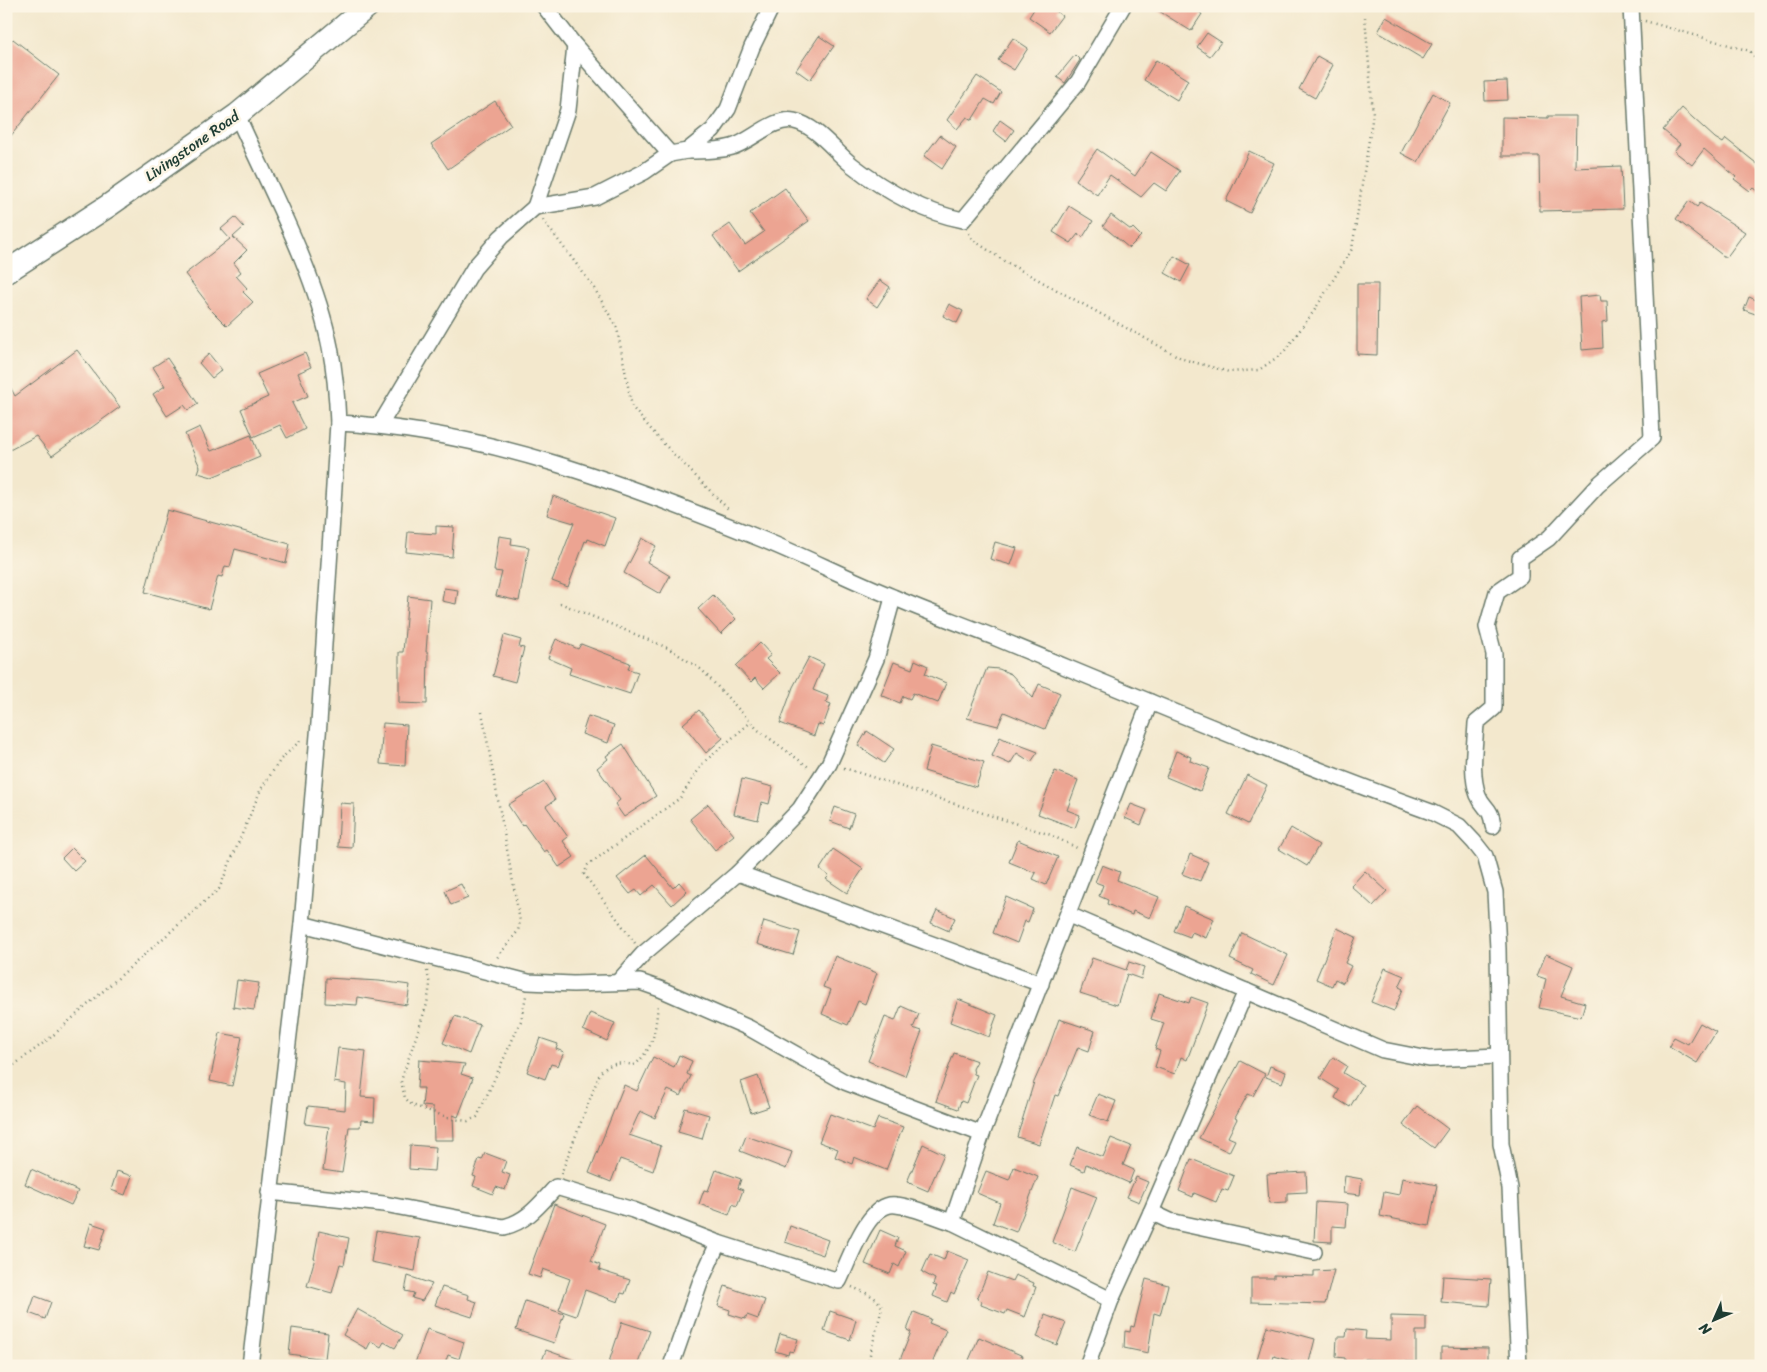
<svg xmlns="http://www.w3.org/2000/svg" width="1767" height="1372" font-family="Sriracha,sans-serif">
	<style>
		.building { fill: #eca492 }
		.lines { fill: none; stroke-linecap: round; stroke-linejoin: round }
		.minor-casing { stroke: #69796a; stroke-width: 18 }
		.highway-casing { stroke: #69796a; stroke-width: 25 }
		.path { stroke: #69796a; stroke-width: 2.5; stroke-dasharray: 1 4; stroke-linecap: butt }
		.minor { stroke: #fff; stroke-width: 15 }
		.highway { stroke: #fff; stroke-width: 22 }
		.labels { text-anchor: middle; stroke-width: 5; stroke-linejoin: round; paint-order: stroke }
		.street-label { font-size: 15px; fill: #1f3d34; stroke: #fcf5e5 }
	</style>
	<rect width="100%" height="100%" fill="#fcf5e5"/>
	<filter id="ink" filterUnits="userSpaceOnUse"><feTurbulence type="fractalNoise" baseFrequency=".02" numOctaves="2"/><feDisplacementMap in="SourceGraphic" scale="10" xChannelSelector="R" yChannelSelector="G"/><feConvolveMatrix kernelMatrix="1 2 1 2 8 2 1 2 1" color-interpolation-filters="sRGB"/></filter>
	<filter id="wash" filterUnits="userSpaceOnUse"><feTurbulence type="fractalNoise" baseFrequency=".0096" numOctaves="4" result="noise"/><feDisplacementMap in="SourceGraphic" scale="20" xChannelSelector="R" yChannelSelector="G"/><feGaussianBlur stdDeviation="1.12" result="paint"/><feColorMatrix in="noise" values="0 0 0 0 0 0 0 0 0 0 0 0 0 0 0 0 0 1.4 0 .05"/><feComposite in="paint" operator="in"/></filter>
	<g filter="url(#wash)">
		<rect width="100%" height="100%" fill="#f3e8cd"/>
		<g id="blocks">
			<!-- building -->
			<g class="building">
				<path d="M1036 6H1060L1056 11 1062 16 1050 32 1029 17Z"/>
				<path d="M1151 6H1190L1202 14 1191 31Z"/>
				<path d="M1386 17 1432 44 1423 59 1378 32Z"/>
				<path d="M1207 33 1221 42 1210 56 1197 47Z"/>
				<path d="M819 36 834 46 810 80 796 70Z"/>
				<path d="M1013 38 1028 48 1014 70 998 60Z"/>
				<path d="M13 39 59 75 6 142V46Z"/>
				<path d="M1075 55 1080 60 1065 83 1057 77Z"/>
				<path d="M1317 56 1333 65 1315 98 1299 89Z"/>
				<path d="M1156 60 1188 80 1177 100 1144 80Z"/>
				<path d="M977 76 1001 92 994 104 985 99 972 120 967 117 957 129 947 120Z"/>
				<path d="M1507 81 1508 100 1485 101 1484 82Z"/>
				<path d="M1433 93 1450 103 1418 162 1401 153Z"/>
				<path d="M495 101 511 125 448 169 431 144Z"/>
				<path d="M1682 108 1715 138 1723 143 1726 139 1761 167V194L1753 188 1750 191 1734 179 1736 177 1704 149 1692 165 1674 151 1680 144 1663 130Z"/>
				<path d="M1548 116H1576L1575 168 1621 166 1623 209 1540 211 1539 156H1502V117L1548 118Z"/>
				<path d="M1000 120 1014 130 1006 141 993 131Z"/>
				<path d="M940 135 956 147 942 169 924 156Z"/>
				<path d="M1097 149 1135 176 1151 152 1180 171 1166 191 1154 183 1141 197 1110 175 1097 195 1076 180Z"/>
				<path d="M1249 151 1274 163 1250 213 1226 201Z"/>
				<path d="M785 188 809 221 738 271 713 236 730 224 745 245 764 232 750 213Z"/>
				<path d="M1689 201 1697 207 1700 203 1745 232 1726 258 1676 219Z"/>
				<path d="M1069 206 1093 221 1083 237 1078 234 1071 243 1053 232Z"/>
				<path d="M1111 215 1131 230 1133 228 1141 236 1129 248 1103 226Z"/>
				<path d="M235 217 244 227 233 237 247 250 234 263 241 272 236 276 247 288 243 292 253 302 227 326 207 306 208 304 185 274 230 239 221 229Z"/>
				<path d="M1174 256 1190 265 1181 282 1165 273Z"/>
				<path d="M880 280 890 287 877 307 866 299Z"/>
				<path d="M1357 284H1378L1377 355 1357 354Z"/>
				<path d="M1600 295 1601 301H1607L1608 321 1602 322 1603 348 1582 350 1579 297Z"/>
				<path d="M1749 297 1761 302V316L1744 310Z"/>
				<path d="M949 304 963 311 957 323 943 316Z"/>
				<path d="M77 350 120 407 52 456 36 436 6 452V379L15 396Z"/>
				<path d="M305 353 311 367 298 373 308 396 292 403 305 429 287 438 280 425 253 437 241 409 268 397 257 374Z"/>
				<path d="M209 354 222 370 212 378 199 363Z"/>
				<path d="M167 358 198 404 188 410 184 405 167 416 153 394 165 386 153 367Z"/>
				<path d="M200 427 211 451 251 435 260 457 212 477 198 473 200 467 185 434Z"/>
				<path d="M553 496 615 518 605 546 588 539 587 542 585 541 568 587 552 581 574 523 547 515Z"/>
				<path d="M167 510 290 544 286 563 235 549 230 567 225 566 222 577 218 576 209 609 145 592Z"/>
				<path d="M436 526 454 527 452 557 406 552 408 532 436 534Z"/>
				<path d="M499 536 512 538 511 544 529 547 519 601 496 596 502 572 494 571Z"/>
				<path d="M642 538 656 546 647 562 670 576 660 594 624 573Z"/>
				<path d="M995 542 1017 548 1011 565 990 559Z"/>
				<path d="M444 588 458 590 456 604 442 601Z"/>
				<path d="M713 595 736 619 721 634 698 609Z"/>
				<path d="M408 596 430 599 426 652H428L427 704 399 703V652H403Z"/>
				<path d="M504 635 521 640 519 647 524 648 515 682 493 676Z"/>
				<path d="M556 639 578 649 581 644 630 663 628 669 638 672 630 694 569 674 571 668 548 658Z"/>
				<path d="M760 643 771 655 766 659 780 673 764 688 755 678 751 682 736 666Z"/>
				<path d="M809 657 824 664 813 690 828 696 826 702 831 704 823 726 818 724 814 736 780 723 793 687Z"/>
				<path d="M915 660 928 666 925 674 946 683 938 703 913 693 910 699 903 696 900 703 881 695 894 662 912 669Z"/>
				<path d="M987 668 999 669 1011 674 1033 698 1039 684 1060 693 1045 729 1004 712 998 726 967 718Z"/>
				<path d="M699 710 723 738 706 753 683 724Z"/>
				<path d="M588 716 614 725 608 743 582 734Z"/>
				<path d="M383 723 407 725 405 766 380 764Z"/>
				<path d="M867 731 894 749 884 763 858 746Z"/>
				<path d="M1000 737 1004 739 1038 752 1031 762 1017 753 1010 764 992 756Z"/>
				<path d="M623 744 656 796 624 817 615 804 620 800 597 768 608 759 606 756Z"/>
				<path d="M931 746 984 762 976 787 924 771Z"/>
				<path d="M1176 751 1191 757 1190 761 1209 768 1200 791 1166 777Z"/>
				<path d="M1055 771 1078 780 1067 810 1080 815 1075 828 1038 814Z"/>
				<path d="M1247 775 1267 785 1248 824 1228 814Z"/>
				<path d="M742 779 773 787 769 804 762 802 758 820 734 814Z"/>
				<path d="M544 782 555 800 546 806 568 837 563 841 574 857 559 867 547 850 544 852 524 824 522 826 508 805Z"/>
				<path d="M340 803 354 804 352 848 338 847Z"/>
				<path d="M708 804 734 835 715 850 690 819Z"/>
				<path d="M1131 804 1147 810 1141 825 1125 818Z"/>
				<path d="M835 807 854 814 849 828 830 821Z"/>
				<path d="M1291 828 1319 845 1307 866 1279 849Z"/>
				<path d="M1018 840 1058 857 1046 885 1033 879 1036 873 1009 862Z"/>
				<path d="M72 848 85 861 74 871 62 858Z"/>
				<path d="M833 849 863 869 847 893 826 879 829 876 820 869Z"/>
				<path d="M1190 854 1208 862 1200 881 1182 874Z"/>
				<path d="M646 855 673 888 679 882 687 891 672 905 654 885 641 896 636 890 630 894 617 878Z"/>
				<path d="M1102 865 1120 872 1117 880 1159 897 1150 918 1133 911 1132 915 1107 904 1108 900 1099 896 1103 885 1095 882Z"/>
				<path d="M1365 871 1387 891 1373 906 1351 886Z"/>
				<path d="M461 884 468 898 451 905 445 891Z"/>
				<path d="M1006 897 1033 909 1028 922 1025 921 1017 943 993 933Z"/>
				<path d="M1184 906 1214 919 1206 938 1192 932 1190 937 1174 931Z"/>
				<path d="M937 910 955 918 949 931 931 923Z"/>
				<path d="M764 921 800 932 793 955 757 944Z"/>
				<path d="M1337 928 1356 937 1345 963 1351 966 1343 983 1335 979 1332 986 1316 979Z"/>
				<path d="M1242 933 1288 955 1274 985 1251 974 1253 970 1230 959Z"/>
				<path d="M1546 954 1573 966 1561 996 1585 1003 1581 1017 1539 1008 1546 979 1537 976Z"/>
				<path d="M835 956 877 973 865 1004 858 1001 848 1025 822 1014 831 990 823 987Z"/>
				<path d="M1092 958 1126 970 1129 962 1144 967 1141 979 1127 974 1117 1005 1080 993Z"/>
				<path d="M1385 968 1404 976 1399 987 1403 989 1394 1011 1371 1002Z"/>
				<path d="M326 978 379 981 410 985 407 1005 358 997 357 1005 325 1003Z"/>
				<path d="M237 980 259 983 254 1010 233 1007Z"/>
				<path d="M1159 993 1189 1003 1191 997 1208 1003 1187 1060 1181 1057 1175 1074 1155 1067 1160 1051 1155 1049 1164 1023 1151 1019Z"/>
				<path d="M958 999 997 1015 989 1037 950 1022Z"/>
				<path d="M901 1006 919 1014 913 1028 922 1031 905 1076 868 1061 885 1017 895 1021Z"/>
				<path d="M590 1013 615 1023 607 1041 583 1030Z"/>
				<path d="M455 1016 480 1025 469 1054 443 1043Z"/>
				<path d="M1059 1019 1095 1031 1089 1051 1078 1047 1058 1096 1055 1095 1039 1144 1017 1137 1034 1082 1046 1055Z"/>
				<path d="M1700 1023 1716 1032 1697 1063 1669 1046 1674 1037 1688 1044Z"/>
				<path d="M220 1033 242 1037 232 1086 210 1081Z"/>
				<path d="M540 1038 558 1044 556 1049 564 1052 558 1066 551 1064 545 1079 527 1072Z"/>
				<path d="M338 1048 366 1051 361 1097 375 1098 374 1121 361 1120 360 1127H349L342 1173 323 1170 329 1127 305 1124 308 1106 345 1110 346 1084 334 1082Z"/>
				<path d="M954 1053 977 1061 973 1069 974 1074 977 1075 966 1103 961 1101 958 1109 936 1101Z"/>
				<path d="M679 1055 692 1061 687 1074 691 1076 681 1096 668 1090 655 1118 640 1111 629 1135 661 1146 653 1171 620 1159 611 1182 589 1173 624 1085 637 1091 653 1057 674 1067Z"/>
				<path d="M1333 1057 1347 1066 1343 1073 1363 1085 1350 1107 1335 1098 1339 1090 1320 1078Z"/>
				<path d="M419 1060 465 1064 461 1074 473 1078 458 1117 453 1115 454 1140H434L433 1107 422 1106 424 1088H417Z"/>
				<path d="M1240 1061 1265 1074 1253 1096 1248 1094 1235 1118 1237 1119 1228 1137 1235 1140 1229 1152 1199 1138Z"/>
				<path d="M1270 1066 1286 1072 1282 1083 1266 1077Z"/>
				<path d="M758 1076 769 1107 751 1113 741 1082Z"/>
				<path d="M1098 1094 1116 1101 1108 1122 1089 1115Z"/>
				<path d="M1417 1106 1448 1129 1434 1148 1403 1125Z"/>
				<path d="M685 1108 709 1115 702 1139 678 1132Z"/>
				<path d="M830 1114 873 1130 878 1118 903 1127 886 1170 854 1157 852 1164 835 1157 838 1149 819 1142Z"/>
				<path d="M746 1136 792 1152 786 1169 740 1151Z"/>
				<path d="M1111 1138 1131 1146 1123 1165 1134 1170 1129 1183 1086 1164 1084 1171 1070 1165 1077 1147 1103 1157Z"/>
				<path d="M923 1144 944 1154 928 1191 907 1182Z"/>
				<path d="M410 1145 436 1147 434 1171 409 1169Z"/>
				<path d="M485 1153 506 1161 502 1172 510 1175 505 1190 496 1187 493 1194 473 1186 476 1177 473 1176 479 1159 482 1160Z"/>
				<path d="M1191 1159 1234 1176 1228 1191 1222 1189 1216 1202 1194 1193 1193 1197 1179 1191Z"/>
				<path d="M1014 1167 1038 1177 1016 1232 993 1223 1000 1203 977 1193 986 1171 1009 1180Z"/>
				<path d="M31 1169 78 1191 71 1205 25 1184Z"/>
				<path d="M716 1170 741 1179 738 1188 743 1190 737 1206 733 1204 729 1215 699 1204 704 1190 708 1191Z"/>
				<path d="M117 1171 132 1176 125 1195 111 1190Z"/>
				<path d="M1306 1172 1307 1192 1287 1193V1202L1269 1203 1267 1174Z"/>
				<path d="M1345 1176 1362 1179 1360 1195 1343 1193Z"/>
				<path d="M1136 1177 1148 1182 1139 1202 1127 1197Z"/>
				<path d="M1402 1178 1437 1185 1429 1226 1380 1216 1384 1192 1399 1195Z"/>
				<path d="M1072 1187 1097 1197 1075 1252 1052 1242Z"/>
				<path d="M1316 1202 1348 1204 1346 1227 1332 1226V1242L1314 1241Z"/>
				<path d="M554 1204 605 1224 591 1261 600 1265 599 1270 630 1280 625 1294 621 1293 618 1302 585 1290 576 1316 559 1310 570 1279 543 1269 540 1278 528 1274Z"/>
				<path d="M91 1223 106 1228 99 1250 84 1246Z"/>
				<path d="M790 1226 828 1240 823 1255 785 1242Z"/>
				<path d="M880 1230 898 1238 895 1246 906 1251 899 1267 894 1264 890 1274 865 1264Z"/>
				<path d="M319 1231 349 1238 344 1265 340 1264 332 1293 307 1286 315 1258H314Z"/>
				<path d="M376 1231 420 1238 415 1271 371 1262Z"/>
				<path d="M947 1251 969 1260 954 1294 951 1292 947 1302 933 1296 937 1286 933 1285 935 1279 922 1272 930 1254 944 1260Z"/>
				<path d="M1334 1270 1325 1304 1251 1302V1278H1274V1275L1314 1276V1271Z"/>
				<path d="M988 1272 1012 1281 1015 1275 1034 1283 1033 1286 1036 1287 1025 1317 1007 1310 1005 1314 981 1305 982 1301 977 1299Z"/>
				<path d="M408 1276 432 1284 422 1301 412 1298 414 1293 405 1291Z"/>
				<path d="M1443 1276 1491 1279 1489 1306 1441 1302Z"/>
				<path d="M1146 1279 1168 1285 1160 1315 1154 1313 1148 1353 1124 1348 1125 1331 1130 1332 1131 1326 1134 1327Z"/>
				<path d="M725 1286 765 1300 758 1319 747 1315 745 1319 729 1314 730 1310 718 1306Z"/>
				<path d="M442 1287 469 1295 468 1299 477 1302 472 1317 435 1305Z"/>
				<path d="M35 1296 51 1302 45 1319 29 1313Z"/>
				<path d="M525 1301 564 1314 554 1343 516 1330Z"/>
				<path d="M357 1309 403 1335 395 1348 384 1342 381 1347 371 1341 367 1349 343 1335Z"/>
				<path d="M830 1311 856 1320 850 1340 824 1331Z"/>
				<path d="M914 1312 931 1319 929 1323 946 1330 931 1366H914L900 1360 911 1332 907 1330Z"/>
				<path d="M1045 1315 1066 1323 1057 1345 1037 1337Z"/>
				<path d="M1391 1316 1426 1317V1331H1416V1362L1364 1359V1364L1345 1363V1358L1336 1357 1337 1337H1346L1347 1329 1366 1331 1365 1339 1391 1340Z"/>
				<path d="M622 1322 650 1331 637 1366H621L609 1362Z"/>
				<path d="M1267 1326 1315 1339 1308 1366 1274 1356 1272 1363 1257 1359Z"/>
				<path d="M292 1328 328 1333 325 1359 289 1354Z"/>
				<path d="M427 1329 464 1342 459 1359 448 1355 444 1366H414Z"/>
				<path d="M780 1334 798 1339 794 1352 789 1351 788 1355 775 1351Z"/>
				<path d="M979 1337 1023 1356 1018 1366H982L969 1360Z"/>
				<path d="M1441 1347 1488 1348V1366H1441Z"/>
				<path d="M546 1350 585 1364V1366H540Z"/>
			</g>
		</g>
	</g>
	<g filter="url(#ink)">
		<use href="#blocks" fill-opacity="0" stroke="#69796a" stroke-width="1"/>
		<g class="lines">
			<!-- minor casing -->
			<g class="minor-casing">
				<g id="minor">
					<path d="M544 6 575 46 670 154"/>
					<path d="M237 115C269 187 315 270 330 347 335 372 337 397 338 423L319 723 302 924 250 1366"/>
					<path d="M687 151C702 151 718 151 732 147 752 141 773 117 794 121 817 126 834 151 852 165 884 190 923 212 963 220L1078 82 1123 6"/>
					<path d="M535 207 568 110 575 46"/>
					<path d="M338 423C484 430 625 484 759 538 804 556 848 579 893 597 927 612 962 624 996 638 1141 698 1284 759 1431 812L1459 826 1474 842 1485 856 1495 892 1498 949 1501 1144 1510 1188 1519 1366"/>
					<path d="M380 425 474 268 501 237 535 207 595 197 644 172 670 154 687 151 713 130 728 109 752 47 772 6"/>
					<path d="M1493 826C1491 806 1484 810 1478 795 1470 773 1475 746 1476 723L1494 708V654L1487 627 1497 592 1520 576V558L1549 538 1598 485 1652 438 1631 6"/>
					<path d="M738 873 1041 984"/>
					<path d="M1069 915 1383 1050 1429 1059 1499 1056"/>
					<path d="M302 924 528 982 573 984 640 982 660 989 749 1028 845 1082 982 1134"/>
					<path d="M619 981 643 954 738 873 800 809 829 764 876 659 893 598"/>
					<path d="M269 1192 384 1204 504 1227C528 1221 540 1204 556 1187L633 1210 718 1243"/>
					<path d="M1151 1212 1170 1221 1314 1252"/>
					<path d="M1111 1300 952 1222 982 1134 1150 702"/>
					<path d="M671 1366 700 1283 718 1243 839 1281C850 1259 868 1201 896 1205 915 1207 935 1217 952 1222"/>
					<path d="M1087 1366 1111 1300 1151 1212 1246 991"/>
				</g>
			</g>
			<!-- highway casing -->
			<g class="highway-casing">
				<path id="highway" d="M6 272 108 206 237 115 368 6"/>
			</g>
			<!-- path -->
			<g class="path">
				<path d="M1645 21 1750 51 1761 65"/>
				<path d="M543 220 593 286 617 328 632 407 661 441 728 509"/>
				<path d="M969 233 972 239 1004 261 1183 359 1229 372 1259 370 1283 353 1314 311 1352 249 1373 114 1365 17"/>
				<path d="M560 603 668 648 702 670 758 730 810 768"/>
				<path d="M482 712 520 921 518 931 496 959"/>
				<path d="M844 768 1051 835 1077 848"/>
				<path d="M635 943 584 874 588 865 680 798 703 763 751 722"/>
				<path d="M427 971 430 985 427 1004 401 1081 405 1098 412 1105 453 1119 468 1121 477 1117 521 1021 526 996"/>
				<path d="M6 1071 50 1038 219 889 261 789 281 759 302 739"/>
				<path d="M561 1174 600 1073C611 1061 621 1063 635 1065 655 1046 655 1031 658 1005"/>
				<path d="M852 1287C863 1292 878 1296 882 1308L867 1366"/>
			</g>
			<!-- minor -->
			<use href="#minor" class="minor"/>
			<!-- highway -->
			<use href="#highway" class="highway"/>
		</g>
	</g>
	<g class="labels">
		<!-- street labels -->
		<g class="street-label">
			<text transform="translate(192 146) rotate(-35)" y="5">Livingstone Road</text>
		</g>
	</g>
	<!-- margin -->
	<rect width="1767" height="1372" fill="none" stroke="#fcf5e5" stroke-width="25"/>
	<!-- north arrow -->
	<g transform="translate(1714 1320) rotate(225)" stroke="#fcf5e5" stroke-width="4" paint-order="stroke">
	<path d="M0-4L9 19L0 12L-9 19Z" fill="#1f3d34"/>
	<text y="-8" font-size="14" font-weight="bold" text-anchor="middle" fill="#1f3d34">N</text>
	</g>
</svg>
